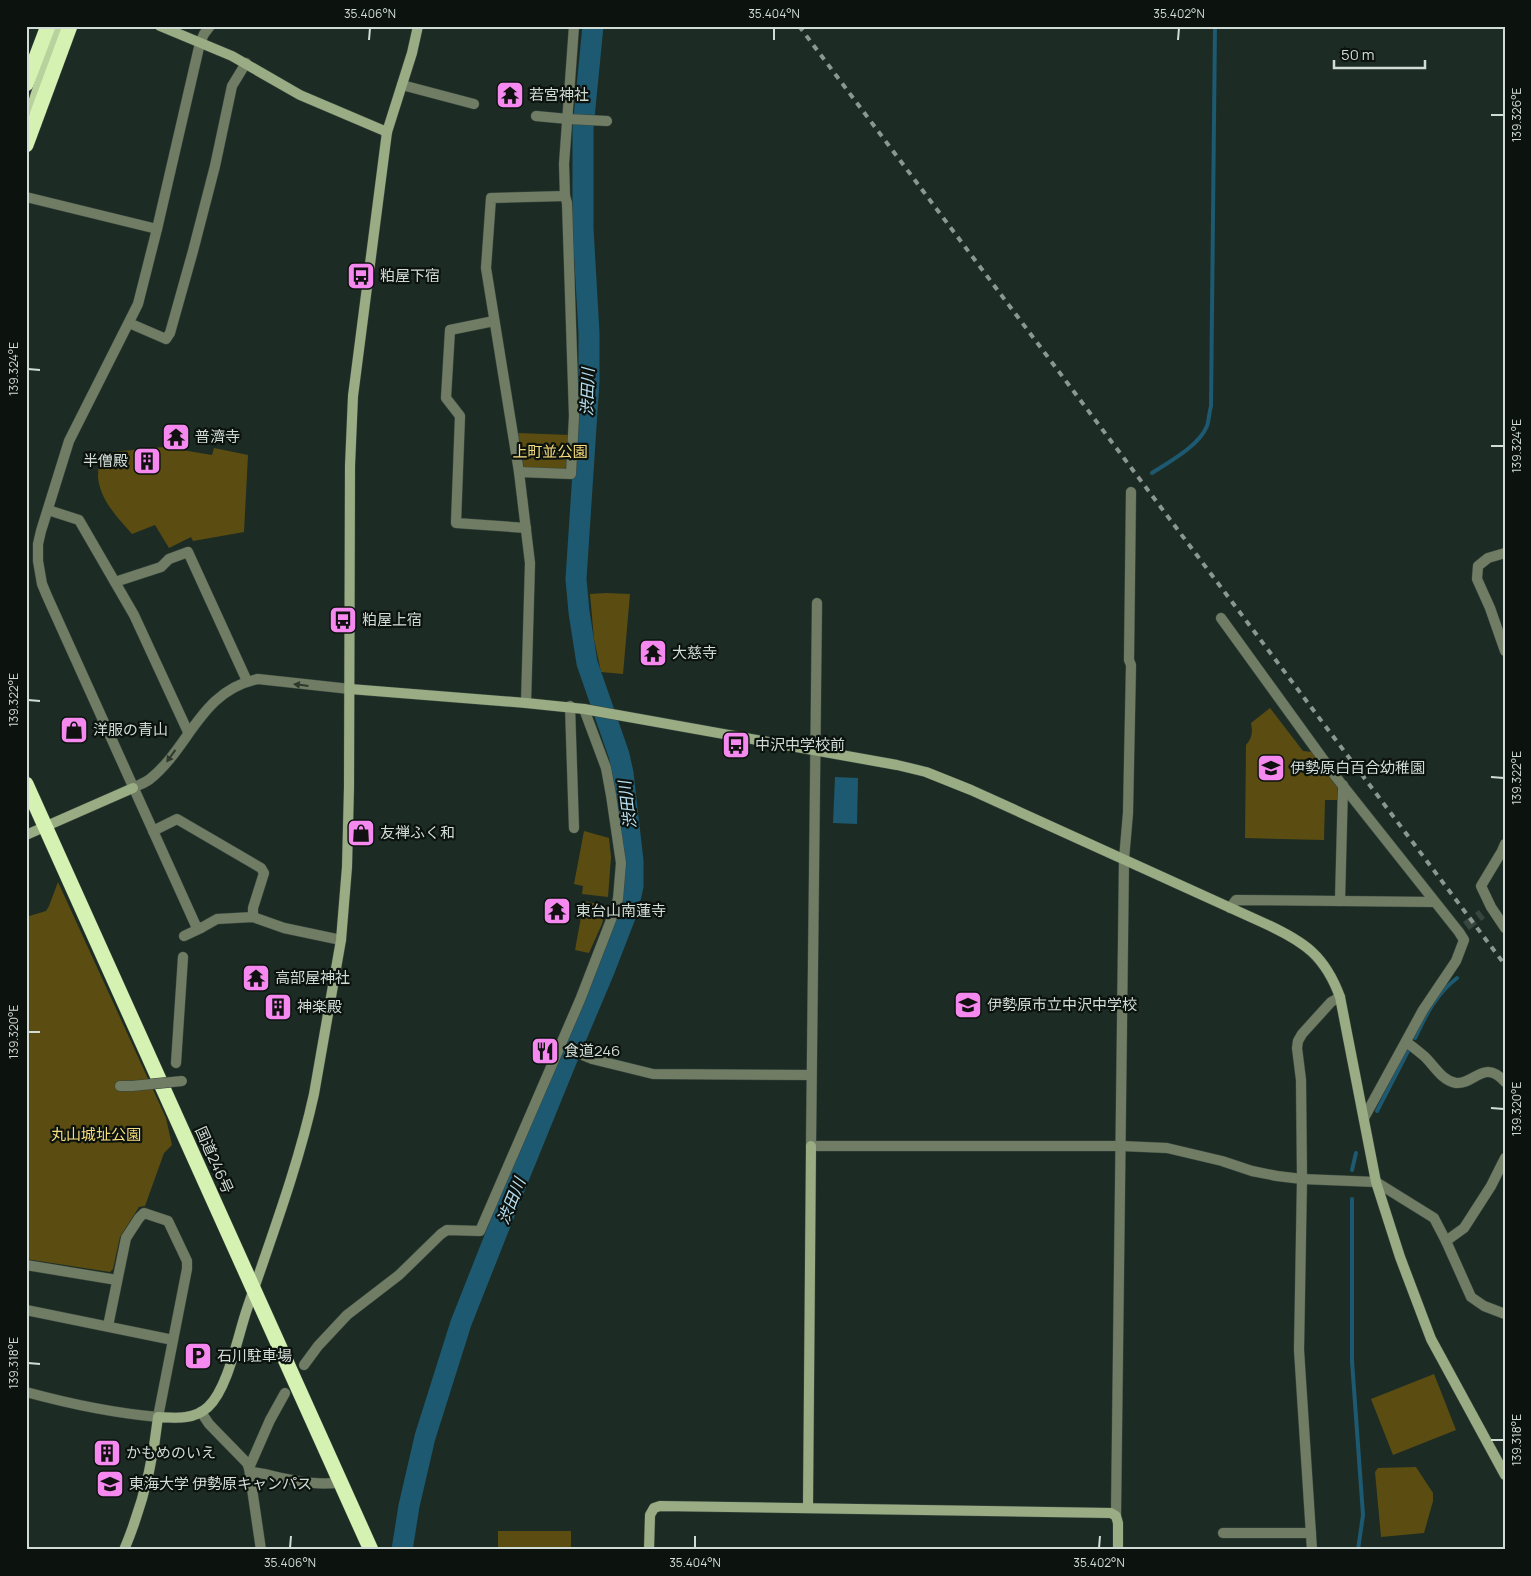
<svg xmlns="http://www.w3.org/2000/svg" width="1531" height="1576" font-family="Manrope,'Noto Sans JP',sans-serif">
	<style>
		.green { fill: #5b4c12 }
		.water { fill: #1d5970 }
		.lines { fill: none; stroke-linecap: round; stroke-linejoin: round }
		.stream { stroke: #1d5970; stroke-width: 4 }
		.river { stroke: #1d5970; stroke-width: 21 }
		.street-tunnel { stroke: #37463f; stroke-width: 10; stroke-dasharray: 10 5; stroke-linecap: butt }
		.street-casing { stroke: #394841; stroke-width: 11 }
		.secondary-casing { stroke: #394841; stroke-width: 11 }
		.primary-casing { stroke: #394841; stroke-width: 14 }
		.highway-casing { stroke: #394841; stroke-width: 16 }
		.street { stroke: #707c63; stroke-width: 10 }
		.secondary { stroke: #99ac83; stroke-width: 10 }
		.primary { stroke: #b9d19c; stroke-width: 12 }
		.highway { stroke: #d5f2b2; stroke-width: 15 }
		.rail { stroke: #8b9791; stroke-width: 4; stroke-dasharray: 6 6; stroke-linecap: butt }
		.street-bridge-casing { stroke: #394841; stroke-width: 11; stroke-linecap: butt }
		.street-bridge { stroke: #707c63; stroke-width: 10 }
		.oneway { fill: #2f382c }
		.ticks { fill: none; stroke: #d2dcd7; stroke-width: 2 }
		.labels { text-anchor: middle; stroke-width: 4.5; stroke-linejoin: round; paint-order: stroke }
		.poi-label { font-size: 15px; fill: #d2dcd7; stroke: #0c130f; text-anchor: start }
		.park-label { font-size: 15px; fill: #f6dc7c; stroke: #0c130f }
		.street-label { font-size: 15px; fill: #d2dcd7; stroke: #0c130f }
		.water-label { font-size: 16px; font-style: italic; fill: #bae0f3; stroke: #0c130f }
		.neatline { fill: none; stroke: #d2dcd7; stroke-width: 2 }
		.ticks-label { font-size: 12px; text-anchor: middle; fill: #d2dcd7 }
	</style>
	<rect width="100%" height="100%" fill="#1c2c24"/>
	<!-- green -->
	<g class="green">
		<path d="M518 433 570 435 567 465 564 470 524 469Z"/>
		<path d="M164 447 212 455 214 448 248 455 244 532 193 541 191 537 169 548 155 525 132 534C118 518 100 500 98 477 98 469 99 461 99 453L110 454 112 452Z"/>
		<path d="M606 593 630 594 623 674 601 672 594 639 590 594Z"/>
		<path d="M1270 708 1303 751 1313 752 1337 784V800H1325L1324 840 1245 838 1246 745C1252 738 1253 732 1251 723Z"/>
		<path d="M584 831 609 838 611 857 608 897 582 894 583 886 574 884Z"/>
		<path d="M58 882 166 1118 172 1145 164 1153 145 1206 139 1207 120 1237 113 1269 110 1272 26 1259V917L46 911 49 906Z"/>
		<path d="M584 901 606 906 602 924 589 953 575 950Z"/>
		<path d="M1434 1374 1456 1430 1393 1455 1371 1399Z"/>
		<path d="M1416 1467 1433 1493V1501L1424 1533 1381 1537 1375 1472 1378 1468Z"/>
		<rect x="498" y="1531" width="73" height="19"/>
	</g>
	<!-- water -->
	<path class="water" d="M835 777 858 778 857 824 833 823Z"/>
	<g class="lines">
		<!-- stream -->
		<g class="stream">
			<path d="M1152 473C1169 462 1199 446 1207 426 1209 420 1209 413 1211 406L1215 26"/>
			<path d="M1415 1038C1426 1015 1436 994 1457 978"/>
			<path d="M1377 1111 1408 1051"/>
			<path d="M1352 1170 1356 1153"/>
			<path d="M1352 1199V1361L1363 1515 1358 1550"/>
		</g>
		<!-- river -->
		<path class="river" d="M402 1550 409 1506 425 1437 461 1323 512 1194 571 1049 604 971 628 909 633 886V861L623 773 619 755 587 663 579 612 576 579 589 381V333L583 228V128L593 26"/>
		<!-- street-tunnel -->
		<path class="street-tunnel" d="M1466 926 1482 914"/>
		<!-- street casing -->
		<g class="street-casing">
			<g id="street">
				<path d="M210 26 204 34 200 43 157 229 138 304 69 441 41 531 38 544V561L42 584 47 596 196 926 201 928 217 919 253 917 284 928 341 940"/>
				<path d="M402 85 474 104"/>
				<path d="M536 116 568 119 607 121"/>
				<path d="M26 197 157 229"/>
				<path d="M494 321 450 330 446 398 460 416 456 523 526 528"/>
				<path d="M129 323 166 339 170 333 193 251 215 166 232 86 246 63"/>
				<path d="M519 472 571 474 574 416 567 203 565 196 564 164 574 26"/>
				<path d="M48 510 79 520 134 615 188 732"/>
				<path d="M1505 553 1488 558 1478 566 1477 579 1490 608 1505 651"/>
				<path d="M115 582 161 567 169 559 188 552 247 681"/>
				<path d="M817 603 811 1146H1121L1167 1148 1222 1161 1252 1171 1277 1176 1302 1179 1376 1182 1434 1218 1446 1241 1471 1297 1484 1306 1505 1314"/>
				<path d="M1221 618 1336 777 1459 932 1464 940 1456 961 1423 1010 1364 1118"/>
				<path d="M526 703 530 563 519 472 486 268 491 198 565 196"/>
				<path d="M570 706 574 828"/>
				<path d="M133 788C138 785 145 783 150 779 190 747 200 691 258 679L350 689"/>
				<path d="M153 831 177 819 261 868 264 873 253 908V917"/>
				<path d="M1505 844 1502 851 1481 886 1491 907 1505 928"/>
				<path d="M1340 901 1343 785"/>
				<path d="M1230 908 1236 900 1434 902"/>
				<path d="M184 936 201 928"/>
				<path d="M1406 1042C1412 1046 1418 1051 1424 1056 1434 1065 1442 1081 1456 1083 1474 1085 1484 1058 1505 1082"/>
				<path d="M580 1054 592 1059 653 1074 811 1075"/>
				<path d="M176 1063 183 957"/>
				<path d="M120 1086H132"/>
				<path d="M1446 1241 1464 1228 1491 1186 1505 1158"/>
				<path d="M26 1265 117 1280"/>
				<path d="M26 1310 173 1340"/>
				<path d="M304 1365 318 1346 347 1315 399 1275 441 1234 447 1230 480 1231 580 1000 611 920 618 899 621 863 611 795 606 768 584 709"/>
				<path d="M26 1392C70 1404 113 1413 158 1417L187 1269V1261L168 1221 144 1213 139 1218 126 1238 108 1326"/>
				<path d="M201 1412 209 1424 247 1463 249 1468 261 1550"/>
				<path d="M249 1468 270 1420 285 1393"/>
				<path d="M250 1472C259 1472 268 1475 277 1477 297 1481 320 1486 341 1482"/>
				<path d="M1116 1516 1124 859 1128 813 1131 665 1129 660 1131 492"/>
				<path d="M1223 1533H1311"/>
				<path d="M1312 1550 1299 1350 1302 1179 1301 1080 1297 1048 1298 1041 1302 1034 1331 1002 1340 997"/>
			</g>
		</g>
		<!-- secondary casing -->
		<g class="secondary-casing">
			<g id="secondary">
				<path d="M160 26 232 56 300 95 387 132"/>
				<path d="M350 689 526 703 584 709 897 765 926 772 971 790 1266 924C1305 942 1325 956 1340 997L1376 1182 1400 1257 1431 1339 1505 1475"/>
				<path d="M26 835 133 788"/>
				<path d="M808 1507 811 1146"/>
				<path d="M124 1550C142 1507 153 1464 158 1417 176 1418 194 1420 208 1407 228 1389 238 1335 247 1309 271 1238 298 1167 314 1094L341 940 347 867 349 787 350 466 353 396 387 132 412 53 418 26"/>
				<path d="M649 1550 650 1515 654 1508 660 1506 1111 1513 1116 1516 1118 1523V1550"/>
			</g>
		</g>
		<!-- primary casing -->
		<g class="primary-casing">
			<path id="primary" d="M32 109 59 26"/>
		</g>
		<!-- highway casing -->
		<g class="highway-casing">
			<g id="highway">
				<path d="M26 84 48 26"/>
				<path d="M26 145 70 26"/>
				<path d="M26 784 371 1550"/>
			</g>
		</g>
		<!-- street -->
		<use href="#street" class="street"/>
		<!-- secondary -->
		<use href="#secondary" class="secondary"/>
		<!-- primary -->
		<use href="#primary" class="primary"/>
		<!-- highway -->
		<use href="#highway" class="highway"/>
		<!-- rail -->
		<path class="rail" d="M799 26 1505 965"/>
		<!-- street-bridge casing -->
		<g class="street-bridge-casing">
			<path id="street-bridge" d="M132 1086 182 1081"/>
		</g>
		<!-- street-bridge -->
		<use href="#street-bridge" class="street-bridge"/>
	</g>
	<!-- one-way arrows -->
	<defs><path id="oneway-solid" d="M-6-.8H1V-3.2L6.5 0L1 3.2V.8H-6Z" transform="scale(1.25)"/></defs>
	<g class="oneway">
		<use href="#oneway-solid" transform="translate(301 685) rotate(-173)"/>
		<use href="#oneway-solid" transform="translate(171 756) rotate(126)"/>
	</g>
	<!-- ticks -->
	<path class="ticks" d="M369 40 370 28M774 40V28M1178 40 1179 28M1491 115H1504M28 369 40 370M1491 446H1504M28 700 40 701M1491 777 1504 778M28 1032H40M1491 1108 1504 1109M28 1363 40 1364M1491 1440H1504M290 1548 291 1536M695 1548V1536M1099 1548 1100 1536"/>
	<!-- icons -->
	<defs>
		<g id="temple-square" transform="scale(1.4375)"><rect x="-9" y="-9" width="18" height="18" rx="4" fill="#f589ef" stroke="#0c130f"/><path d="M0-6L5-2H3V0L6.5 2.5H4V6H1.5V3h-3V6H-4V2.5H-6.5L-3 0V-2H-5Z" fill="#111"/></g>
		<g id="bus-square" transform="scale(1.4375)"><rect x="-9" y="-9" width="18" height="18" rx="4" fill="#f589ef" stroke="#0c130f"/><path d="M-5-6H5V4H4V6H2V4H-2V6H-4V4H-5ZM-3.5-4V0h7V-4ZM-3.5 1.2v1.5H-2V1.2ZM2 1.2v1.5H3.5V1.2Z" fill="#111"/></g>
		<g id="building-square" transform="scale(1.4375)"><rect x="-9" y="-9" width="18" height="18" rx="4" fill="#f589ef" stroke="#0c130f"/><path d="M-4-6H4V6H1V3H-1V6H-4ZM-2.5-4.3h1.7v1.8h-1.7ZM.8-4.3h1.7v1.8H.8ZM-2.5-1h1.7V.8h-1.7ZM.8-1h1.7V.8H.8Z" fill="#111"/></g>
		<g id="shop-square" transform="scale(1.4375)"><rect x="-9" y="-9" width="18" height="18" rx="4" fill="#f589ef" stroke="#0c130f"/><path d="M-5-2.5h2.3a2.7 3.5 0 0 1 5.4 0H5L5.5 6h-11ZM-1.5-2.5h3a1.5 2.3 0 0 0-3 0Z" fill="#111"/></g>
		<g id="school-square" transform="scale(1.4375)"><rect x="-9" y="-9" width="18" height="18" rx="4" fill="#f589ef" stroke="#0c130f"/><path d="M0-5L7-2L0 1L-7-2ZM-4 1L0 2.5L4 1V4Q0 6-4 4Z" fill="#111"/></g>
		<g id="restaurant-square" transform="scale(1.4375)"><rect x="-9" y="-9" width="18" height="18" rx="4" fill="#f589ef" stroke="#0c130f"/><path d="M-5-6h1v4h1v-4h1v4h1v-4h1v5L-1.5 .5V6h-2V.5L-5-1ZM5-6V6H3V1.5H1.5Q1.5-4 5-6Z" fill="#111"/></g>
		<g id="parking-square" transform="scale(1.4375)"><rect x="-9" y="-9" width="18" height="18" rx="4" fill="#f589ef" stroke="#0c130f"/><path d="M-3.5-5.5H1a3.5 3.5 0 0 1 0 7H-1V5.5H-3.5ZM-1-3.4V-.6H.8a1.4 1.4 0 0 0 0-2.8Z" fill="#111"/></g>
		<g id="university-square" transform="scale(1.4375)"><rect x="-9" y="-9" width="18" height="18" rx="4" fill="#f589ef" stroke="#0c130f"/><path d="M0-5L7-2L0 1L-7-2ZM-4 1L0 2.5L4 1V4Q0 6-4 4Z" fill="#111"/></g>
	</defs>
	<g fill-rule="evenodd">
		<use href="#temple-square" x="510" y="95"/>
		<use href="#bus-square" x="361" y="276"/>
		<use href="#temple-square" x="176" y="437"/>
		<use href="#building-square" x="147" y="461"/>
		<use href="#bus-square" x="343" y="620"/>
		<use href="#temple-square" x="653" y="653"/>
		<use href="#shop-square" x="74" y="730"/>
		<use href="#bus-square" x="736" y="745"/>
		<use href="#school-square" x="1271" y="768"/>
		<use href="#shop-square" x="361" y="833"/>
		<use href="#temple-square" x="557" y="911"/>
		<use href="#temple-square" x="256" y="978"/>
		<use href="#school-square" x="968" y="1005"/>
		<use href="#building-square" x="278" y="1007"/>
		<use href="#restaurant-square" x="545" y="1051"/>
		<use href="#parking-square" x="198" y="1356"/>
		<use href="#building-square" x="107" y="1453"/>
		<use href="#university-square" x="110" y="1484"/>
	</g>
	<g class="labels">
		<!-- poi labels -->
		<g class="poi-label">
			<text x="529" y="100">若宮神社</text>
			<text x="380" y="281">粕屋下宿</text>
			<text x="195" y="442">普濟寺</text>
			<text x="128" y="466" text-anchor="end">半僧殿</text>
			<text x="362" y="625">粕屋上宿</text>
			<text x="672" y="658">大慈寺</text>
			<text x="93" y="735">洋服の青山</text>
			<text x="755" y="750">中沢中学校前</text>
			<text x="1290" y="773">伊勢原白百合幼稚園</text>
			<text x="380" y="838">友禅ふく和</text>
			<text x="576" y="916">東台山南蓮寺</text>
			<text x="275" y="983">高部屋神社</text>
			<text x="987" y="1010">伊勢原市立中沢中学校</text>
			<text x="297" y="1012">神楽殿</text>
			<text x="564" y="1056">食道246</text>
			<text x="217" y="1361">石川駐車場</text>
			<text x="126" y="1458">かもめのいえ</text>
			<text x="129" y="1489">東海大学 伊勢原キャンパス</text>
		</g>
		<!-- park labels -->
		<g class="park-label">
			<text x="550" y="457">上町並公園</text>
			<text x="96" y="1140">丸山城址公園</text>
		</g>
		<!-- street labels -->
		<g class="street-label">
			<text transform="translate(214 1160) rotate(66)" y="5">国道246号</text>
		</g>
		<!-- water labels -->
		<g class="water-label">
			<text transform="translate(587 392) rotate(-88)" y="6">渋田川</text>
			<text transform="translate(627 805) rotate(-97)" y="6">渋田川</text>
			<text transform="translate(511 1201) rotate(-68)" y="6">渋田川</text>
		</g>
	</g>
	<!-- border -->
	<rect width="1531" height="1576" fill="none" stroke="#0c130f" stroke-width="55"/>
	<!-- scale -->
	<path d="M1334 60v8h91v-8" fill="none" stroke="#d2dcd7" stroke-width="2.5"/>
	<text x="1341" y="60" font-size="15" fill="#d2dcd7" stroke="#0c130f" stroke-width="4" paint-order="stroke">50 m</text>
	<rect x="28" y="28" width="1476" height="1520" class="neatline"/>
	<g class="ticks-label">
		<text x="370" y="18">35.406°N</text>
		<text x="774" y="18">35.404°N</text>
		<text x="1179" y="18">35.402°N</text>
		<text transform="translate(1517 115) rotate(-90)" y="4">139.326°E</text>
		<text transform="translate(14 369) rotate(-90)" y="4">139.324°E</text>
		<text transform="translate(1517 446) rotate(-90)" y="4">139.324°E</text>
		<text transform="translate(14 700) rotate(-90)" y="4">139.322°E</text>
		<text transform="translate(1517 778) rotate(-90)" y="4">139.322°E</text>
		<text transform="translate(14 1032) rotate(-90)" y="4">139.320°E</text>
		<text transform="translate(1517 1109) rotate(-90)" y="4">139.320°E</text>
		<text transform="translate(14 1363) rotate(-90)" y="4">139.318°E</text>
		<text transform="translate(1517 1440) rotate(-90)" y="4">139.318°E</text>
		<text x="290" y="1567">35.406°N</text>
		<text x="695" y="1567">35.404°N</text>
		<text x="1099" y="1567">35.402°N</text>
	</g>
</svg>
